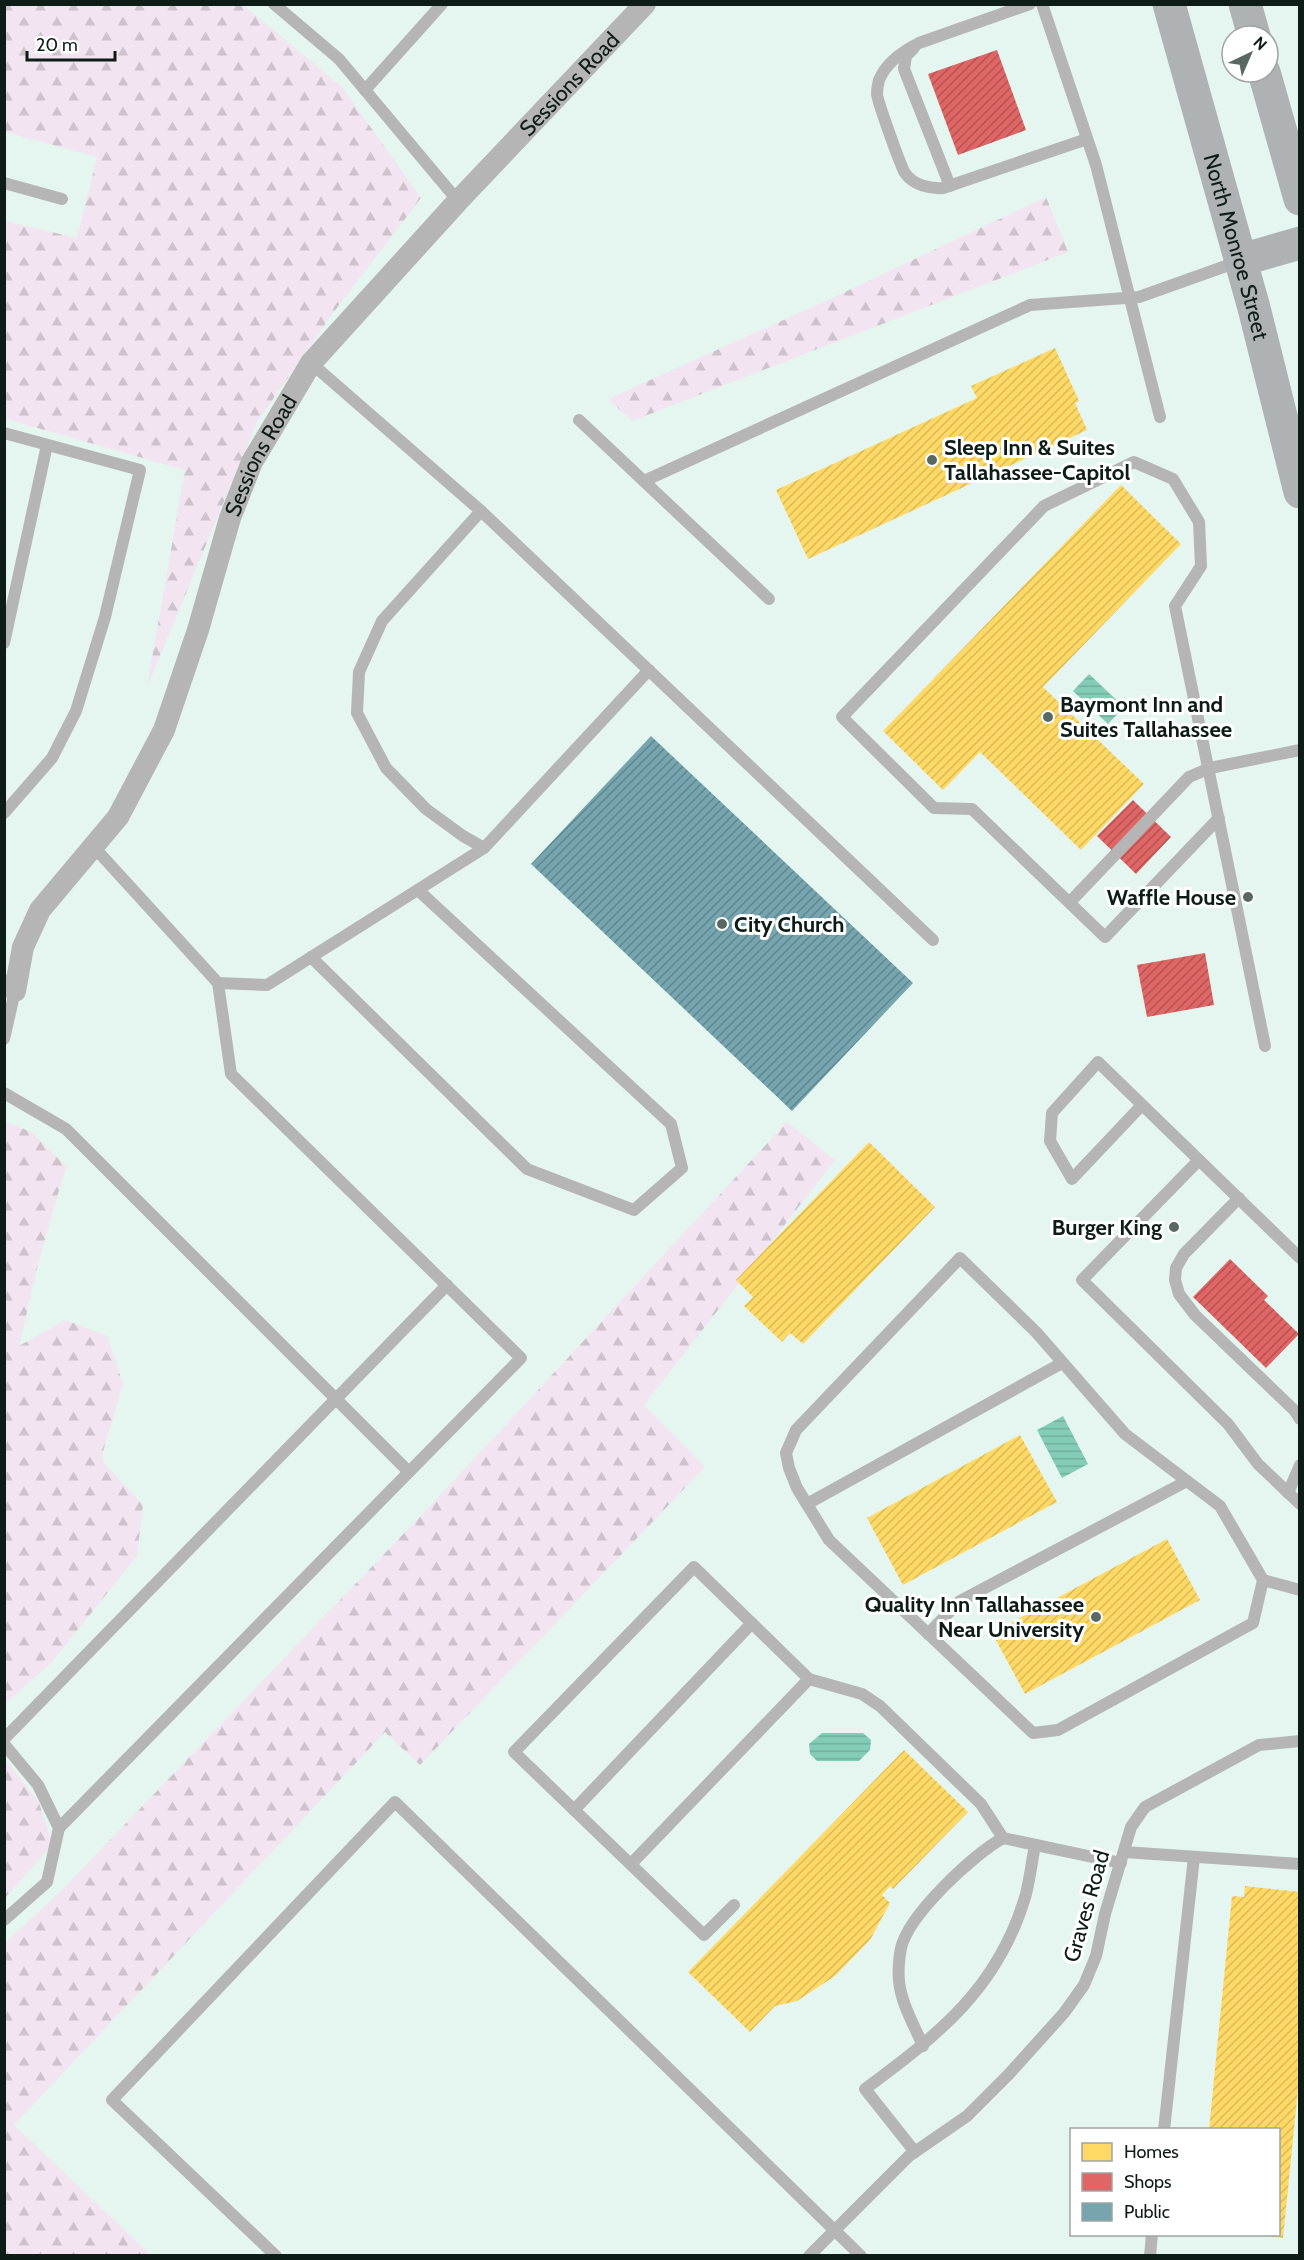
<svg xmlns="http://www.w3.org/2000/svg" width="1304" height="2260" font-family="Cabin,sans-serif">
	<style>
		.forest { fill: url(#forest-firs) }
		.water { fill: url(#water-rules) }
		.homes { fill: url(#homes-hatch) }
		.shops { fill: url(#shops-hatch) }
		.public { fill: url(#public-hatch) }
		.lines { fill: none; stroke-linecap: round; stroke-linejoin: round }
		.lane { stroke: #b6b5b6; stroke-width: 12 }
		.street { stroke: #b6b5b6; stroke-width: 22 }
		.highway { stroke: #afb2b3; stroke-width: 33 }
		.poi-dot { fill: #596863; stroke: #fff; stroke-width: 2 }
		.labels { text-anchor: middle; stroke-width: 6; stroke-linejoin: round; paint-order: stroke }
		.street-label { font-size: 22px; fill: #0e1c17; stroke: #fff }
		.poi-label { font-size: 22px; font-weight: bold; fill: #0e1c17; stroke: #fff; text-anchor: start }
	</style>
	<defs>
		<pattern id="forest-firs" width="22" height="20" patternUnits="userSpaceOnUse" patternTransform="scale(1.5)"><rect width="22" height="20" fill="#f2e4f0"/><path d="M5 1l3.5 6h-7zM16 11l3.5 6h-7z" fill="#cec3cd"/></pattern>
		<pattern id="water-rules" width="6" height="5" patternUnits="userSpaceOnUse" patternTransform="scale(1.5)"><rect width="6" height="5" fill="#83cdb6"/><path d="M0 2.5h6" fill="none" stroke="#70af9c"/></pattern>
		<pattern id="homes-hatch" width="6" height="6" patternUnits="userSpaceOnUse" patternTransform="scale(1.5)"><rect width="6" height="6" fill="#ffd966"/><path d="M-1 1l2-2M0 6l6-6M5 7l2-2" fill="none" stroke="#d9ba58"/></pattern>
		<pattern id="shops-hatch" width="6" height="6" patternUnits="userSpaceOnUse" patternTransform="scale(1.5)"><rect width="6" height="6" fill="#e06666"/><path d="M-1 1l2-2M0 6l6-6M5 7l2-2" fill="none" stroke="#b45353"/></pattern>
		<pattern id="public-hatch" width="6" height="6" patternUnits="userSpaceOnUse" patternTransform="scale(1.5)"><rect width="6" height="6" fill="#76a5af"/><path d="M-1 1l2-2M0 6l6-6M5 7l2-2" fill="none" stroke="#5f868d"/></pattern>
	</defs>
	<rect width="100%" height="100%" fill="#e5f6f0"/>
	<!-- forest -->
	<g class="forest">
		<path d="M5 5H243L342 87 421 198 333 313 257 422 147 687 185 470 6 419 5 417V221L77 238 97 157 5 132Z"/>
		<path d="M1046 197 1068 252 632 421 608 399 830 299Z"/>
		<path d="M5 1122 32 1132 66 1166 39 1260 19 1346 65 1320 107 1336 123 1384 102 1455 105 1464 143 1505 137 1556 51 1663 5 1704Z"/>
		<path d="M787 1122 835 1160 644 1405 705 1467 420 1765 385 1732 14 2125 151 2255 5 2256V1943L62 1890 433 1503Z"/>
		<path d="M5 1759 39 1803 53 1844 5 1898Z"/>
	</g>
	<!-- water -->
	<g class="water">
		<path d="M1089 674 1124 707 1108 724 1073 691Z"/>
		<path d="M1063 1416 1088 1464 1062 1478 1037 1430Z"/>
		<path d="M822 1733H863L871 1740 870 1750 859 1761H817L810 1754 809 1744Z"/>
	</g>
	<!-- homes -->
	<g class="homes">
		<path d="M1055 348 1079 401 1075 403 1087 430 808 559 776 490 977 398 971 386Z"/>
		<path d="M1121 485 1181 544 1043 687 1144 784 1081 850 980 752 943 790 883 731Z"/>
		<path d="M869 1142 935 1207 803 1344 790 1333 782 1342 744 1306 753 1297 736 1280Z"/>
		<path d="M1020 1435 1057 1502 903 1585 867 1518Z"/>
		<path d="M1167 1539 1200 1600 1025 1694 992 1633Z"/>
		<path d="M904 1750 968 1812 893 1889 890 1886 882 1895 890 1903 870 1940 835 1976 797 2001 775 2006 750 2032 688 1972Z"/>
		<path d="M1245 1886 1300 1892V2070L1283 2238 1264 2236 1278 2234V2130H1209L1232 1896 1244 1897Z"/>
	</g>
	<!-- shops -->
	<g class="shops">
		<path d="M997 50 1026 130 958 155 928 74Z"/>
		<path d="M1133 800 1171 837 1136 874 1097 836Z"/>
		<path d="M1205 953 1214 1005 1147 1017 1137 965Z"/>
		<path d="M1230 1259 1268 1296 1264 1300 1299 1334 1266 1368 1193 1297Z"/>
	</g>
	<!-- public -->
	<path class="public" d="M651 736 913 983 792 1111 531 864Z"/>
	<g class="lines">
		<!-- lane -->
		<g class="lane">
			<path d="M274 4 339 59 458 201"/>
			<path d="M1030 4 919 43C903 51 886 63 879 80 878 84 877 91 877 94 877 100 901 167 905 173 913 185 930 189 943 188L1087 139"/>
			<path d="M1042 4 1096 165 1160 417"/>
			<path d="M914 48 906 56 904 69 950 186"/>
			<path d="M365 90 442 4"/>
			<path d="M4 183 62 199"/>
			<path d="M311 363 481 511 933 940"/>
			<path d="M579 420 769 599"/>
			<path d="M4 433 140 470 105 617 76 711 52 758 4 813"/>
			<path d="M644 481 1030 305 1139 297 1240 261"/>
			<path d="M481 511 382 621 359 672 357 713 386 768 426 809 463 836 484 848 649 670"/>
			<path d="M4 643 47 445"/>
			<path d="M1219 818 1105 937 972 809 934 808 842 717 1044 506 1134 462 1173 479 1199 522 1201 566 1175 606 1265 1046"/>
			<path d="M93 846 218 983 267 985 484 848"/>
			<path d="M1070 902 1189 777 1210 768 1300 750"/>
			<path d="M311 957 527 1169 634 1210 682 1168 671 1124 418 890"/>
			<path d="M4 980 15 991 4 1039"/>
			<path d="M4 1093 66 1129 409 1472"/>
			<path d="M1142 1105 1072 1179 1050 1141 1052 1113 1098 1062 1300 1258"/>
			<path d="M1199 1160 1082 1280 1228 1424 1258 1464 1300 1504"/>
			<path d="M1239 1198 1184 1254 1176 1268 1175 1280 1179 1294 1195 1315 1295 1411 1300 1419"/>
			<path d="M960 1258 1036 1332 1125 1434 1220 1506 1263 1580 1253 1623 1058 1730 1033 1733 829 1540 797 1488 789 1468 786 1453 796 1430Z"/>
			<path d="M1288 1493 1300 1465"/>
			<path d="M807 1504 1062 1363"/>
			<path d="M1263 1580 1300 1590"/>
			<path d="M928 1634 960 1601 1187 1481"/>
			<path d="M4 1739 447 1285"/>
			<path d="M4 1744 38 1785 59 1828 47 1882 4 1920"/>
			<path d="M574 1810 752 1623"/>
			<path d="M59 1828 521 1358 231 1074 218 983"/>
			<path d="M1124 1852 1300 1864"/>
			<path d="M631 1864 809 1679"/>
			<path d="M734 1905 704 1935 514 1752 694 1567 809 1679 862 1694 880 1706 981 1804 1003 1838 1121 1863"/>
			<path d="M923 2046C914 2025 901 2003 899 1981 898 1972 899 1957 901 1948 909 1914 973 1855 1003 1838"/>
			<path d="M1164 2130 1194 1857"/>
			<path d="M915 2152 865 2089C939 2034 999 1988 1026 1894 1030 1878 1032 1861 1035 1845"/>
			<path d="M276 2256 112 2100 395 1802 861 2256"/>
			<path d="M809 2256 909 2156 967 2116 1009 2074 1064 2013 1084 1985 1096 1956 1105 1914 1131 1827 1145 1807 1259 1745 1300 1741"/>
			<path d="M1150 2256 1152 2234"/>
		</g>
		<!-- street -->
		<path class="street" id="s1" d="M15 991 23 947 40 910 118 817 164 730 198 630 230 518 252 462 311 363 458 201 645 4"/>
		<!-- highway -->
		<g class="highway">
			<path id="s2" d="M1169 4 1254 308 1300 492"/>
			<path d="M1245 4 1254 36"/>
			<path d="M1264 72 1300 199"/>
			<path d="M1241 260 1300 243"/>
		</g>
	</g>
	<!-- markers -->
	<g class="poi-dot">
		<circle cx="932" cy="460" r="6"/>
		<circle cx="1048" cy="717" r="6"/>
		<circle cx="1248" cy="897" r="6"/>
		<circle cx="722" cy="924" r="6"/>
		<circle cx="1174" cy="1227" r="6"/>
		<circle cx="1096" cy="1617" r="6"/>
	</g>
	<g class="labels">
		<!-- street labels -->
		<g class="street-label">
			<text dy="8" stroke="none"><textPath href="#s1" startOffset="1083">Sessions Road</textPath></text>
			<text dy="8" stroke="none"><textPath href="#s2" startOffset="252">North Monroe Street</textPath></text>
			<text dy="8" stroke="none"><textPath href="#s1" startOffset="597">Sessions Road</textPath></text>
			<text transform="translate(1086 1906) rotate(-74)" y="8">Graves Road</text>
		</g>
		<!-- poi labels -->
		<g class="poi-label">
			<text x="944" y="455">Sleep Inn &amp; Suites<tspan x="944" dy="25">Tallahassee-Capitol</tspan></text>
			<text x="1060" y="712">Baymont Inn and<tspan x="1060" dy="25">Suites Tallahassee</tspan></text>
			<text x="1236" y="905" text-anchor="end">Waffle House</text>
			<text x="734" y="932">City Church</text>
			<text x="1162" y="1235" text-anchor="end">Burger King</text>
			<text x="1084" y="1612" text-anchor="end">Quality Inn Tallahassee<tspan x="1084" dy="25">Near University</tspan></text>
		</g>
	</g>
	<!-- border -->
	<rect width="1304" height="2260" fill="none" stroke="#0e1c17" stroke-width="12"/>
	<!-- legend -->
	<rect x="1070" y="2128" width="210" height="108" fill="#ffffff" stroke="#9fa4a2" stroke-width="1.5"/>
	<rect x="1082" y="2143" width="30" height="18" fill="#ffd966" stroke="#9fa4a2" stroke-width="1.5"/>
	<text x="1124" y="2158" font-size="18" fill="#0e1c17">Homes</text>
	<rect x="1082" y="2173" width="30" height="18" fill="#e06666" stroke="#9fa4a2" stroke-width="1.5"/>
	<text x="1124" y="2188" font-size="18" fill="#0e1c17">Shops</text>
	<rect x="1082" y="2203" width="30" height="18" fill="#76a5af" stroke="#9fa4a2" stroke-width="1.5"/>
	<text x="1124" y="2218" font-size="18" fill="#0e1c17">Public</text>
	<!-- north arrow -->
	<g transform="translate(1250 54) rotate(44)"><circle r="28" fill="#ffffff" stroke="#9fa4a2" stroke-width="1.5"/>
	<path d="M0-4.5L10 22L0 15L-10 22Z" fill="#596863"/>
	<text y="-9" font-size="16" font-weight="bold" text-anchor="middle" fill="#0e1c17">N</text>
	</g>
	<!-- scale -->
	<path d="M27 51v9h88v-9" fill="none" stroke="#0e1c17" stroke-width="3"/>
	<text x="36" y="51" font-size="18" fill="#0e1c17" stroke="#ffffff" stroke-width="4.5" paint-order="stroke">20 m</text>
</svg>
